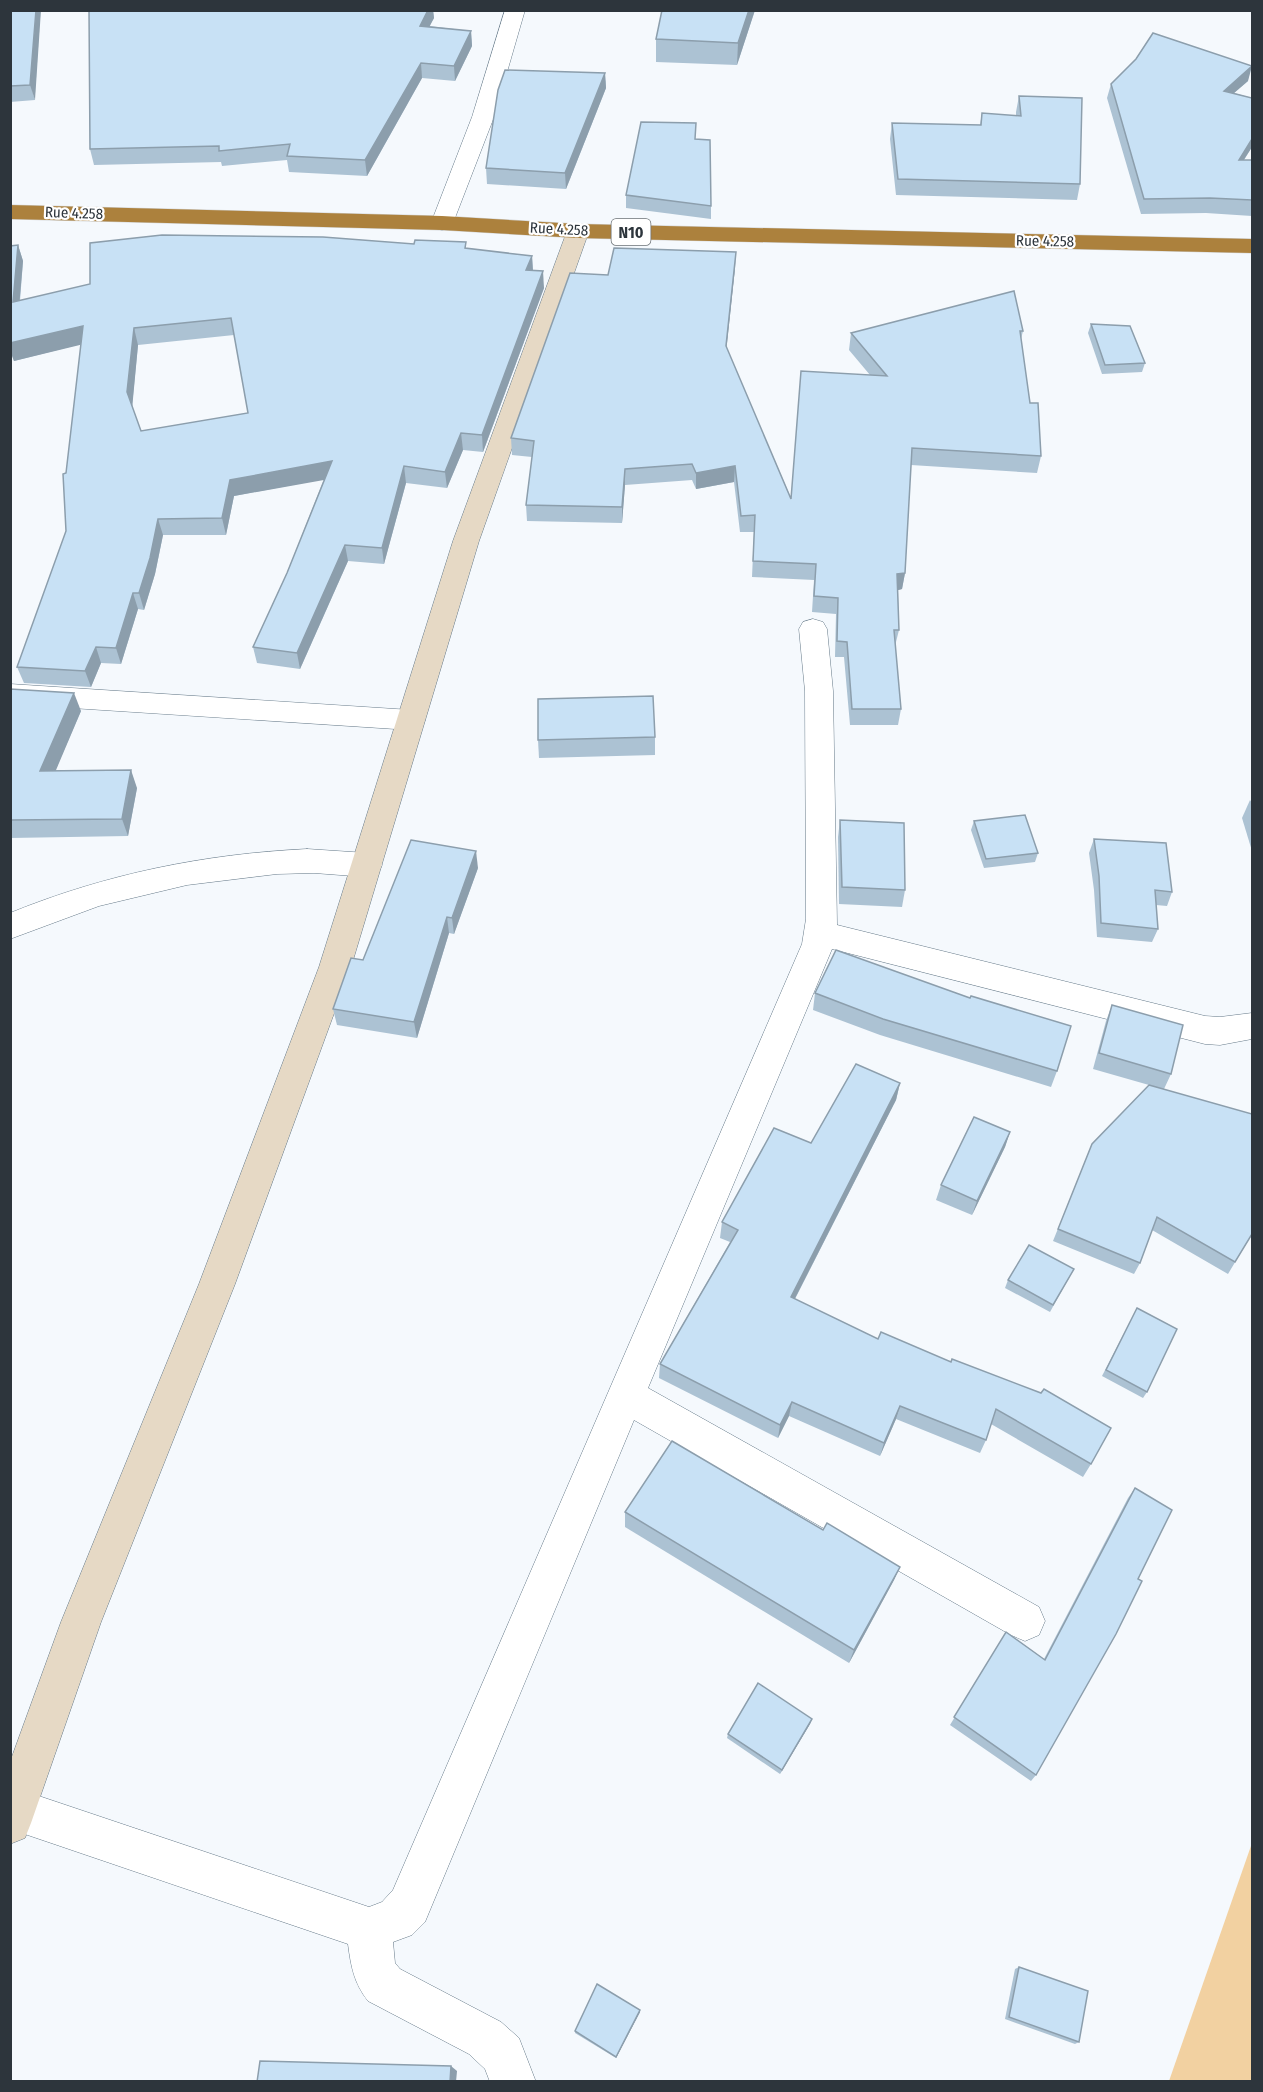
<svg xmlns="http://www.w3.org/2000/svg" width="1263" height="2092" font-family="'Fira Sans Condensed',sans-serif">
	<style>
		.green { fill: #f2d1a1 }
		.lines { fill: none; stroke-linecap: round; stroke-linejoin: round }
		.street-casing { stroke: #667a89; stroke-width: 1 }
		.secondary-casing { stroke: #667a89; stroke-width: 1 }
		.highway-casing { stroke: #d1d3d4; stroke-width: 1 }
		.street { fill: #fff; fill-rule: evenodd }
		.secondary { fill: #e6d9c5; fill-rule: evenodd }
		.highway { fill: #ac813d; fill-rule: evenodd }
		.wall { fill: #acc2d3; fill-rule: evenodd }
		.shaded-wall { fill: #8c9eac }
		.building { fill: #c8e1f5; stroke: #8c9eac; stroke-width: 1.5; fill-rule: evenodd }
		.labels { text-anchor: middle; stroke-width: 4.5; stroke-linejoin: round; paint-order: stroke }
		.far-street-label { font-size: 15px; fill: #2d353c; stroke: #fff }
		.shield { fill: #fff; stroke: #6c7276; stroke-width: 1.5 }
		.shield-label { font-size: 16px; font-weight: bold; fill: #2d353c }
	</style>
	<rect width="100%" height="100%" fill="#f5f9fd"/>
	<!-- green -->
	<path class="green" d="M1252 1843V2081H1169Z"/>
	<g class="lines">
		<!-- street casing -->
		<g class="street-casing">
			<g id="street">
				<path d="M505 10H525L494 117 453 223 450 228 442 230 434 228 431 223 472 117Z"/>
				<path d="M813 619 823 622 827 629 833 691 837 925 1205 1016 1220 1017 1252 1013V1039L1220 1045 1205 1044 832 949 648 1388 1039 1607 1045 1621 1039 1635 1025 1641 1011 1635 634 1420 425 1922 412 1935 393 1942 395 1963 400 1969 501 2022 519 2038 536 2082H490L485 2069 469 2054 368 2001C354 1983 351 1967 348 1944L10 1829V1789L15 1788 369 1907 382 1902 393 1890 802 944 806 919 805 691 799 629 803 622Z"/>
				<path d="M10 684 411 710 421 713 425 720 421 727 411 730 10 704Z"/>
				<path d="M307 849 367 853 378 857 382 865 378 873 367 877 314 873 277 874 187 885 99 906 10 939V913C106 874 204 854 307 849Z"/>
			</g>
		</g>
		<!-- secondary casing -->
		<g class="secondary-casing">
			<path id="secondary" d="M578 224 586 226 589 231 479 541 351 967 235 1284 101 1622 31 1823 25 1838 10 1844V1762L61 1622 199 1284 319 967 453 541 567 231 570 226Z"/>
		</g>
		<!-- highway casing -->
		<g class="highway-casing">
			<path id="highway" d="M10 205 442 216 578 224 1252 239V253L578 238 442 230 10 219Z"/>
		</g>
		<!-- street -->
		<use href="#street" class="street"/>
		<!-- secondary -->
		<use href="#secondary" class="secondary"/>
		<!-- highway -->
		<use href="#highway" class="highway"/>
	</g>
	<!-- wall -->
	<g class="wall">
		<path d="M10 10 35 100 10 102Z"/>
		<path d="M89 10H433L434 18 429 26 471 31 472 46 455 81 422 78 367 176 289 172 287 160 222 166 221 162 94 165 90 149Z"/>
		<path d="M755 10 737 65 656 62V39Z"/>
		<path d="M605 73 606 88 566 189 487 184 486 168Z"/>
		<path d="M1248 81 1234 93 1252 98V147L1244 160H1252V216L1206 213 1141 214 1107 98 1111 84Z"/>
		<path d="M1019 96 1080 184 1077 200 896 195 890 139 892 123 980 125 982 113 1016 116V112Z"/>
		<path d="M695 139 711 206V219L626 208V195Z"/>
		<path d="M466 242V248L532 256 533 271 544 288 483 452 463 450 447 488 406 483 384 564 348 561 300 669 257 663 253 647 287 573 324 479 234 496 226 535H163L155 574 144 610 138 609 121 664 101 663 91 687 24 683 17 667 66 531V473L81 344 14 361 12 356H10V246L18 245 23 261 20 301 414 244ZM234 335 248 413 141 431 132 406 138 345Z"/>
		<path d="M735 268 726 348 791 498 870 375 849 350 851 333 1023 331 1021 339 1030 403 1041 456 1037 473 911 465 905 573 902 589 898 590 899 630 895 646 901 709 898 725H850L844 657H835L836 614 812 612 814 580 752 577 754 532H740L734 482 696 489 692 480 625 485 622 523 527 521 526 505 532 457 512 455 511 438 608 275Z"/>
		<path d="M1091 324 1145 363 1142 372 1102 374 1088 333Z"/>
		<path d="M10 689 81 711 55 771 137 788 128 836 10 838Z"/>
		<path d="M655 737V755L539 758 538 740Z"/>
		<path d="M1250 800 1252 803V851L1242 818Z"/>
		<path d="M840 820 905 890 902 907 839 904 838 837Z"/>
		<path d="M974 821 1038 853 1035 862 984 868 971 830Z"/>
		<path d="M1094 839 1172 892 1167 906 1156 905 1158 929 1152 942 1097 937 1094 890 1089 853Z"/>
		<path d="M478 868 454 934 449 933 417 1038 337 1025 333 1009 363 960Z"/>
		<path d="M815 993 1057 1071 1051 1087 880 1035 813 1010Z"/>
		<path d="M1112 1005 1171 1074 1164 1089 1252 1234 1228 1274 1152 1230 1140 1263 1134 1274 1053 1241 1092 1144 1149 1085 1093 1069 1106 1021Z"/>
		<path d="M900 1083 896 1100 795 1299 878 1339 1091 1464 1083 1477 991 1424 986 1440 980 1453 896 1419 880 1456 789 1416 778 1438 659 1378 660 1364 730 1242 720 1238 722 1222 811 1143Z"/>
		<path d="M1010 1132 1005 1147 972 1215 936 1200 941 1185Z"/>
		<path d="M1074 1269 1050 1312 1005 1288 1008 1280Z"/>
		<path d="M1137 1308 1147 1392 1143 1398 1102 1376Z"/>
		<path d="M1135 1488 1138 1579 1036 1775 1031 1781 950 1725 1006 1632 1044 1659 1128 1498Z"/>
		<path d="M625 1512 823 1530 900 1567 894 1580 849 1663 625 1527Z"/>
		<path d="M812 1719 810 1724 780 1774 727 1738 728 1734Z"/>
		<path d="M1019 1967 1079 2042 1075 2044 1005 2019 1015 1969Z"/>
		<path d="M640 2010V2012L616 2058 575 2033V2031Z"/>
	</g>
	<!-- shaded-wall -->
	<g class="shaded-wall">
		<path d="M36 10H41L35 100 30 85Z"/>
		<path d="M428 10H433L434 18 422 41 420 26Z"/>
		<path d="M749 10H755L737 65 738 43Z"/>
		<path d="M471 31 472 46 455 81 454 66Z"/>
		<path d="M421 63 422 78 367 176 365 160Z"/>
		<path d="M1252 66 1248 81 1220 105 1224 91Z"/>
		<path d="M605 73 606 88 566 189 565 173Z"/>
		<path d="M1252 139V147L1234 175 1239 160Z"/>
		<path d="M18 245 23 261 18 319 13 302Z"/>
		<path d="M736 252 735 268 725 362 726 346Z"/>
		<path d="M532 256 533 272 526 270Z"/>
		<path d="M543 271 544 288 483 452 482 435Z"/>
		<path d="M83 326 88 343 14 361 10 350V343Z"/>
		<path d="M134 328 138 345 132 409 127 392Z"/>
		<path d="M461 433 463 450 447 488 445 472Z"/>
		<path d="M332 461 335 478 234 496 226 535 222 518 230 480Z"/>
		<path d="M404 466 406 483 384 564 382 548Z"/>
		<path d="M735 466 734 482 696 489V473Z"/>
		<path d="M625 469V485L622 523V507Z"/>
		<path d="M158 519 163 535 155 574 144 610 139 593Z"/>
		<path d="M345 545 348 561 300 669 297 653Z"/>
		<path d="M905 573 902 589 895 591 897 574Z"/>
		<path d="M133 593 138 609 121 664 116 648Z"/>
		<path d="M96 647 101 663 91 687 85 671Z"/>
		<path d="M74 693 81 711 48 789 40 771Z"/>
		<path d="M131 770 137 788 128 836 122 819Z"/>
		<path d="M476 851 478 868 454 934 452 918Z"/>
		<path d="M447 917 449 933 417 1038 414 1022Z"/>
		<path d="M900 1083 896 1100 788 1312 791 1297Z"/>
		<path d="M1010 1132 1005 1147 972 1215 977 1201Z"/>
		<path d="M792 1402 789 1416 778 1438 780 1425Z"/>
		<path d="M900 1406 896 1419 880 1456 884 1443Z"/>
		<path d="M900 1567 894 1580 849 1663 854 1650Z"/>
		<path d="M812 1719 810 1724 780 1774 782 1770Z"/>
		<path d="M640 2010V2012L616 2058V2057Z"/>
		<path d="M451 2066 457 2071 456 2082H450Z"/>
	</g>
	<!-- building -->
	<g class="building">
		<path d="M10 10H36L30 85 10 86Z"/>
		<path d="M89 10H428L420 26 471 31 454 66 421 63 365 160 287 156 290 144 219 151V146L90 149Z"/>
		<path d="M662 10H749L738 43 656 39Z"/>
		<path d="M1153 33 1252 66 1224 91 1252 98V139L1239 160H1252V200L1210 198 1144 199 1111 84 1136 59Z"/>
		<path d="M505 70 605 73 565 173 486 168 498 90Z"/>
		<path d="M1019 96 1082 98 1080 184 898 179 892 123 981 125 982 113 1021 116Z"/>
		<path d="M641 122 696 123 695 139 710 140 711 206 626 195Z"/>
		<path d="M162 235 323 237 414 244 415 240 466 242 465 248 532 256 526 270 543 271 482 435 461 433 445 472 404 466 382 548 345 545 297 653 253 647 287 573 332 461 230 480 222 518 158 519 150 558 139 593H133L116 648 96 647 85 671 17 667 66 531 63 474 66 473 83 326 10 343V246L18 245 13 302 90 284V243ZM231 318 248 413 141 431 127 392 134 328Z"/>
		<path d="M614 248 736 252 726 346 791 499 801 371 887 376 851 333 1014 291 1023 331H1020L1030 403H1038L1041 456 912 448 905 573 897 574 899 630H894L901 709H852L847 642 837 641 838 598 814 596 816 564 753 561 755 515 741 516 735 466 696 473 692 464 625 469 622 507 526 505 534 441 511 438 570 273 608 275Z"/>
		<path d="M1091 324 1130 326 1145 363 1105 365Z"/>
		<path d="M10 689 74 693 40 771 131 770 122 819 10 820Z"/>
		<path d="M653 696 655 737 538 740V699Z"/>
		<path d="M1025 815 1038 853 986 859 974 821Z"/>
		<path d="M840 820 904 823 905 890 842 887Z"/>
		<path d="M1094 839 1166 843 1172 892 1155 890 1158 929 1101 923 1099 876Z"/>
		<path d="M411 840 476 851 452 918 447 917 414 1022 333 1009 351 958 363 960Z"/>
		<path d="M836 950 970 998 971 996 1071 1026 1057 1071 883 1019 815 993Z"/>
		<path d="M1112 1005 1183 1025 1171 1074 1099 1053Z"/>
		<path d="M856 1064 900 1083 791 1297 878 1339 881 1332 951 1362 952 1359 1041 1393 1044 1389 1111 1428 1091 1464 996 1409 986 1440 900 1406 884 1443 792 1402 780 1425 660 1364 738 1230 722 1222 774 1128 811 1143Z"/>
		<path d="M1149 1085 1252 1114V1234L1235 1262 1157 1217 1140 1263 1058 1229 1092 1144Z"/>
		<path d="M974 1117 1010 1132 977 1201 941 1185Z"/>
		<path d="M1029 1245 1074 1269 1053 1305 1008 1280Z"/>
		<path d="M1137 1308 1177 1329 1147 1392 1106 1370Z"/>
		<path d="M672 1441 823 1530 827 1523 900 1567 854 1650 625 1512Z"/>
		<path d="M1135 1488 1172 1510 1138 1579 1142 1581 1116 1634 1036 1775 954 1717 1006 1632 1045 1660Z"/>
		<path d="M758 1683 812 1719 782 1770 728 1734Z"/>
		<path d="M1019 1967 1088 1991 1079 2042 1009 2017Z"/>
		<path d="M597 1984 640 2010 616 2057 575 2031Z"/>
		<path d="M260 2061 451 2066 450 2082H257Z"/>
	</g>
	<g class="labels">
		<!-- far-street labels -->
		<g class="far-street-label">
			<text transform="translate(74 213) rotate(2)" y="5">Rue 4.258</text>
			<text transform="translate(559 229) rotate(3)" y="5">Rue 4.258</text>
			<text transform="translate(1045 241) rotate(1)" y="5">Rue 4.258</text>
		</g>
		<!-- shield labels -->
		<rect class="shield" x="611.5" y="219" width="39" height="26" rx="4.5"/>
		<g class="shield-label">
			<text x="631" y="238">N10</text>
		</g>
	</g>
	<!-- border -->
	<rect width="1263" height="2092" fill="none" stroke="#2d353c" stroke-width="24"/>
</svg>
